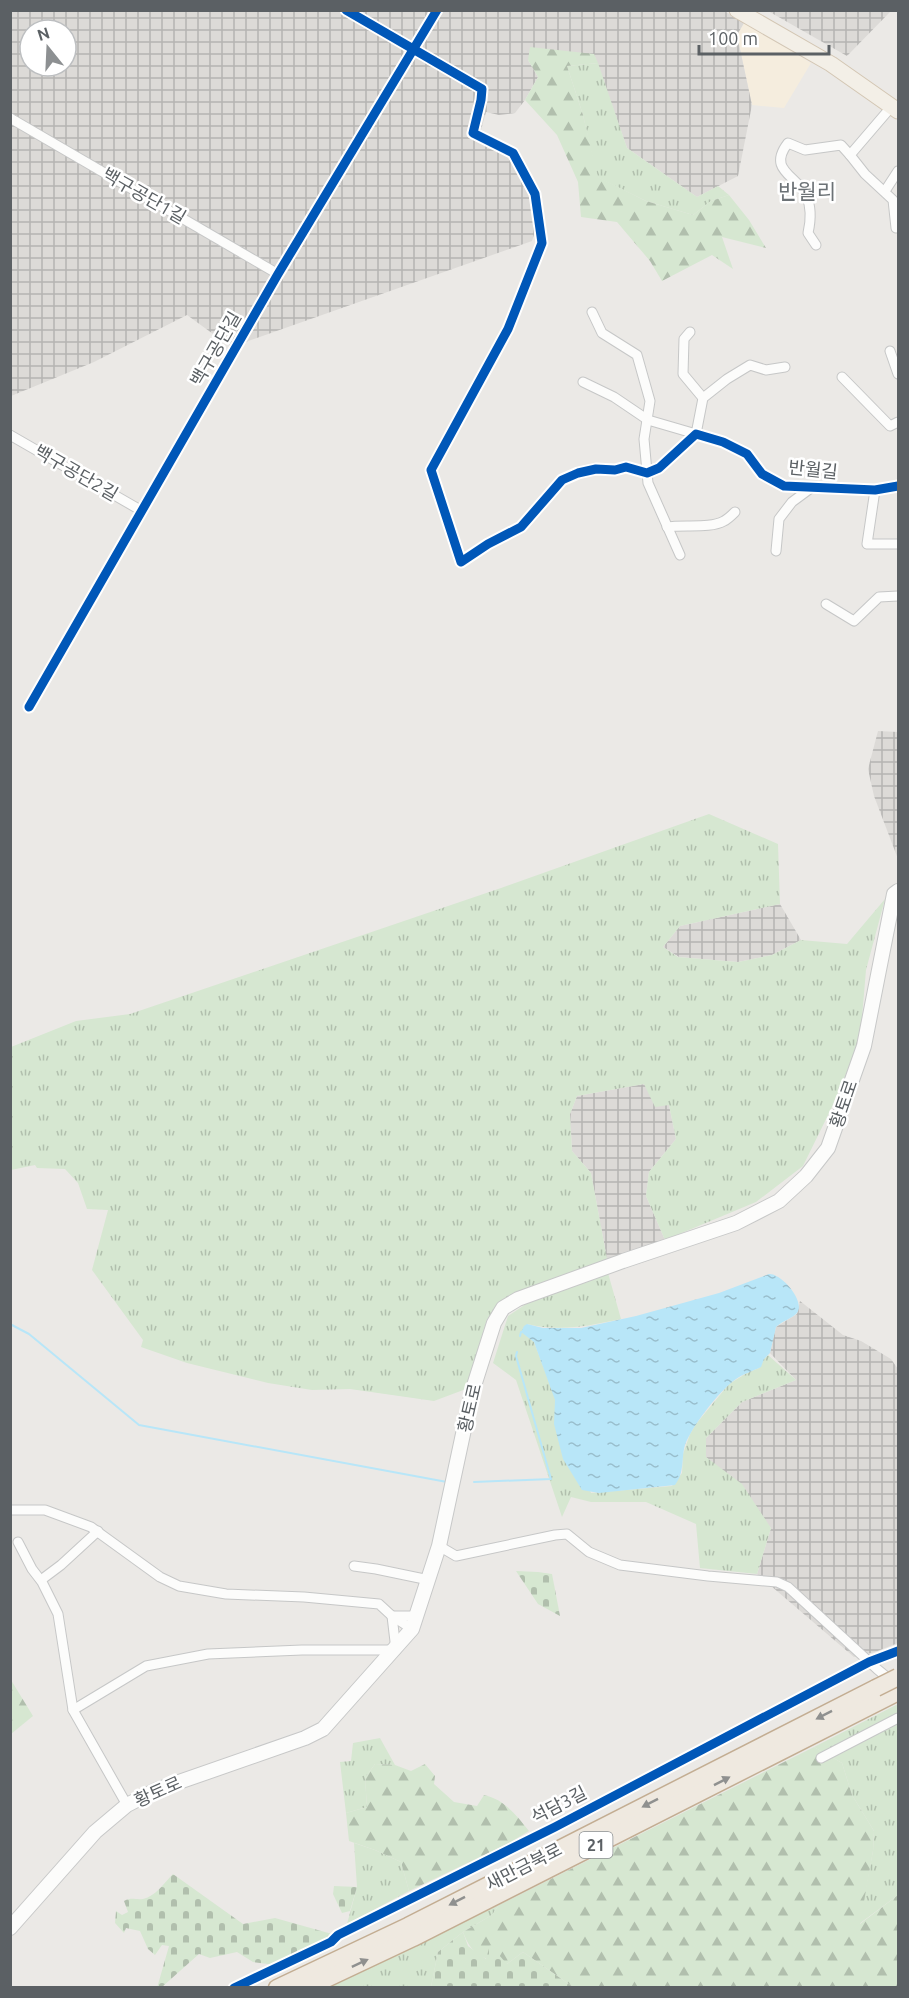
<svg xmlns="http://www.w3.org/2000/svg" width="909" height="1998" font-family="Ubuntu,'Noto Sans KR',sans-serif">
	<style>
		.commercial { fill: #f5edde }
		.industrial { fill: url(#industrial-grid); fill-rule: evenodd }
		.grass { fill: url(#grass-tufts) }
		.forest { fill: url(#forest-firs) }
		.cemetery { fill: url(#cemetery-stones) }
		.water { fill: url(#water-ripples) }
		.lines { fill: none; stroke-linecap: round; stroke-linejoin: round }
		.stream { stroke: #b8e6f8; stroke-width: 2 }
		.street-casing { stroke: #c6c7c7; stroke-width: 11 }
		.secondary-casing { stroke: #c7c8c8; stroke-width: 16 }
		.primary-casing { stroke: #d3c6b3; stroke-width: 17 }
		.highway-casing { stroke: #c3ad92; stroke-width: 19 }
		.street { stroke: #fcfcfb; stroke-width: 9 }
		.secondary { stroke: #fcfcfb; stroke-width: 14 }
		.primary { stroke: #f3efe7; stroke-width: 15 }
		.highway { stroke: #efe9e0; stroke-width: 16 }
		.highway-bridge-casing { stroke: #c3ad92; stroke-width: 19; stroke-linecap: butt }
		.highway-bridge { stroke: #efe9e0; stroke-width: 16 }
		.cycleway-casing { stroke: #fff; stroke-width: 13 }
		.cycleway { stroke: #0057b8; stroke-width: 9 }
		.oneway { fill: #8f908f }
		.labels { text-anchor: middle; stroke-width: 5; stroke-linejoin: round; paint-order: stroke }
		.shield { fill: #fff; stroke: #8c9092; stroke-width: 1.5 }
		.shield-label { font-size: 16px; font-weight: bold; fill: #5b6064 }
		.street-label { font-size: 18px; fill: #5b6064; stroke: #fff }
		.quarter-label { font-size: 21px; fill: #6c7276; stroke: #fff }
	</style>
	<defs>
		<pattern id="industrial-grid" width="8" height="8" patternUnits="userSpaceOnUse" patternTransform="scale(1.5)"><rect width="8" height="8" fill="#dcdad7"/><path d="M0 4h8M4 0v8" fill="none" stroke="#b5b4b2"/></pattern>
		<pattern id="grass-tufts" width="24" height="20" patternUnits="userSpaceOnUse" patternTransform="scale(1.5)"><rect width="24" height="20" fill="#d6e7d1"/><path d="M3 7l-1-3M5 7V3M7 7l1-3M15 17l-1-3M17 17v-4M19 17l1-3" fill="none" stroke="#b1bfad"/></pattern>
		<pattern id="forest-firs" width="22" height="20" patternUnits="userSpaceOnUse" patternTransform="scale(1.5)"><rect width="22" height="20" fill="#d6e7d1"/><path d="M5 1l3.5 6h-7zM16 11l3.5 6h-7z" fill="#b1bfad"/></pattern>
		<pattern id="cemetery-stones" width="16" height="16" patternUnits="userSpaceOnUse" patternTransform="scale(1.5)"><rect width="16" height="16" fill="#d6e7d1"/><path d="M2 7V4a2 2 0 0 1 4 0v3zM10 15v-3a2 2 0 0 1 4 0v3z" fill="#b1bfad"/></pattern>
		<pattern id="water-ripples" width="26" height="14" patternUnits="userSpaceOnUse" patternTransform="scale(1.5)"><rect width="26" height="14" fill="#b8e6f8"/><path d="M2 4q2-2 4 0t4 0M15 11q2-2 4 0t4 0" fill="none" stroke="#99becc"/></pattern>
	</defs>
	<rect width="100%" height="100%" fill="#ebe9e6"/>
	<!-- commercial -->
	<path class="commercial" d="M744 23 811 63 784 108 752 105 737 35Z"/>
	<!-- industrial -->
	<g class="industrial">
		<path d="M723 10 744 23 737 35 752 105 738 176 697 197 627 148 594 54 528 60 538 77 525 100 515 113 499 115 486 112 481 130 519 151 537 188 543 206 532 241 231 347 187 315 94 362 11 396V11ZM30 30H66V66H30Z"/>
		<path d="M768 11 891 10V11L847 56Z"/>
		<path d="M878 731 898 732V859L874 796 868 769Z"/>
		<path d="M780 904 801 940 772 955 738 962 679 957 663 947 680 926Z"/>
		<path d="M644 1084 669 1105 676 1139 649 1172 646 1196 665 1240 607 1259 591 1173 572 1151 570 1114 577 1096Z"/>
		<path d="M800 1301 843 1335 861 1341 891 1359 898 1369V1643L875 1652 854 1657 757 1574 771 1528 706 1457V1438L742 1402 796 1380 770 1353 776 1327 797 1314Z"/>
	</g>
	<!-- grass -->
	<g class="grass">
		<path d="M598 63 627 148 697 197 718 186 729 195 711 201 693 215 646 201 597 177 583 115 567 66Z"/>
		<path d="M709 814 778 844 780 904 680 926 663 947 678 957 738 962 772 955 801 940 847 944 885 899 866 970 860 1041 831 1109 803 1166 756 1202 665 1240 646 1196 649 1172 676 1139 669 1105 655 1107 644 1084 577 1096 570 1114 572 1151 591 1173 607 1259 487 1319 466 1389 434 1401 350 1389 312 1390 268 1383 187 1363 141 1347 143 1340 92 1270 108 1210 87 1209 78 1183 65 1169 37 1168 35 1165 11 1170V1047L76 1021 130 1014 501 888Z"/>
		<path d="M608 1273 621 1319C588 1326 560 1332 527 1324L530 1338 534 1342 591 1493 672 1486 682 1473 683 1454 690 1434 696 1424 729 1384 747 1373 759 1368 764 1359 768 1355 796 1380 742 1402 706 1438V1457L742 1484 771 1528 757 1574 700 1568 696 1524 646 1502H591L571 1497 562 1517 516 1380 493 1363 508 1316 526 1304Z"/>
		<path d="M898 1704V1895L859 1924 873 1851 874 1831 852 1795 842 1763 814 1747Z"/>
		<path d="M380 1738 395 1765 375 1764 365 1778 367 1807 346 1813 340 1762 351 1761 353 1743Z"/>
		<path d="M354 1843 375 1850 401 1862 409 1891 347 1924 357 1887Z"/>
		<path d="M499 1905 492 1915 463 1932 438 1952 431 1987 328 1988Z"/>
	</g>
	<!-- forest -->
	<g class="forest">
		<path d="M530 47 594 54 598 63 567 66 583 115 598 177 646 201 693 215 711 201 729 195 749 220 766 248 722 237 733 269 712 255 662 281 650 261 617 222 581 217 578 182 557 135 525 100 538 77 528 60Z"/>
		<path d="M11 1680 33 1716 11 1734H10Z"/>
		<path d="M814 1747 842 1763 852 1795 874 1831 873 1851 860 1924 898 1895V1987H573L523 1952 507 1964C483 1959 472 1956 463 1932L492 1915 499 1905Z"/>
		<path d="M375 1764 395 1765 411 1771 425 1764 435 1776 434 1784 454 1802 477 1806 484 1795C504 1799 517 1816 529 1831L509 1843 409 1891 401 1862 375 1850 349 1841 346 1813 367 1807 365 1778Z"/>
	</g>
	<!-- cemetery -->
	<g class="cemetery">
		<path d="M516 1571 538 1572 552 1574 560 1616 538 1604Z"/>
		<path d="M173 1874 243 1924 275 1918 332 1934 325 1941 276 1965 253 1962 237 1952 210 1958 199 1954 162 1987 157 1988 169 1946 162 1945 155 1955 148 1949 140 1931 126 1928 124 1933 115 1923 116 1911 122 1915 128 1912 124 1901C132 1897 135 1900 143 1899 156 1896 164 1883 173 1874Z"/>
		<path d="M334 1886 357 1887 350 1911 342 1913 333 1894Z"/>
		<path d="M463 1932 468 1946 486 1959 490 1945 507 1964 523 1952 573 1987H431L438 1952Z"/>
	</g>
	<!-- water -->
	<path class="water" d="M769 1274C781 1273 806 1301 797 1313 793 1318 782 1321 776 1327L770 1353 764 1359 761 1367C753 1371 743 1374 736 1379 719 1391 692 1426 685 1445 681 1459 685 1472 675 1485L599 1493 582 1490 563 1459 554 1424 555 1400 534 1342 521 1332 524 1326 527 1324 543 1328H581L636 1316 719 1293Z"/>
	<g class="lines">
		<!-- stream -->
		<g class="stream">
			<path d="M10 1324 29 1334 139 1425 447 1482"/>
			<path d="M520 1336 521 1332"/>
			<path d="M474 1482 551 1479 516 1356 517 1352"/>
		</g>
		<!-- street casing -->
		<g class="street-casing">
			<g id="street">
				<path d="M346 10 482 89 481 100 473 133 513 153 535 194 542 243 508 329 431 470 461 562 488 544 521 527 562 480 578 473 596 469 615 470 626 467 647 473 659 468 696 434 723 442 747 454 762 474 784 486 875 490 898 486"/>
				<path d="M892 106 850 155 865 174 893 200 896 228"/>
				<path d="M10 118 278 274"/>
				<path d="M885 191 898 171"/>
				<path d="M816 245 808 233C811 220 812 208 806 195 796 175 767 170 788 143L805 150 841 145 850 155"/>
				<path d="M592 312 602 333 637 355 650 401 644 439 648 483 680 555"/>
				<path d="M690 332 684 339 683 374 703 398"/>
				<path d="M890 351 898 374"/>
				<path d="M842 377 890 426 898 422"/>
				<path d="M583 382 614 397 648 420 696 434 703 398 727 379 750 365 766 370 785 367"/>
				<path d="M10 435 142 511"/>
				<path d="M875 490 867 544H898"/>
				<path d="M667 527C683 524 710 529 724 521 728 519 732 515 735 512"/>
				<path d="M776 551 779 519 792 502 811 488"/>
				<path d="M826 604 854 621 879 597 898 596"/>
				<path d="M29 707 278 274 437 10"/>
				<path d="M10 1510H45L91 1527 160 1577 179 1586 226 1594 304 1597 379 1604 392 1616 412 1629"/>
				<path d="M18 1542 32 1569 42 1582 58 1614 73 1710 127 1805"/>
				<path d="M439 1546 456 1556 555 1535 567 1534 589 1552 620 1565 708 1576 777 1582 788 1587 877 1669 894 1683"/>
				<path d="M354 1566 376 1569 429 1580"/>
				<path d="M41 1580 61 1565 98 1531"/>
				<path d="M73 1710 146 1666 208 1654 302 1650H396L392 1616H417"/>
				<path d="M821 1758 898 1718"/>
				<path d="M234 1988 331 1942 338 1935 555 1827 869 1662 898 1651"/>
			</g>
		</g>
		<!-- secondary casing -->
		<g class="secondary-casing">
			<path id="secondary" d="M10 1928 95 1832 127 1805 156 1790 305 1738 323 1729 412 1629 439 1546 472 1392 494 1323 503 1308 518 1299 623 1261 736 1223 779 1201 806 1176 828 1148 864 1046 894 894 898 891"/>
		</g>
		<!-- primary casing -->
		<g class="primary-casing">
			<path id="primary" d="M737 10 831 64 898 111"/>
		</g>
		<!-- highway casing -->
		<g class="highway-casing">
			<g id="highway">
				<path d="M277 1988 408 1926 876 1688"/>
				<path d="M307 1988 413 1938 898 1692"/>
			</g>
		</g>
		<!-- street -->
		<use href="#street" class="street"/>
		<!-- secondary -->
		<use href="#secondary" class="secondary"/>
		<!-- primary -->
		<use href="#primary" class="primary"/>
		<!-- highway -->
		<use href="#highway" class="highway"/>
		<!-- highway-bridge casing -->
		<g class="highway-bridge-casing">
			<path id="highway-bridge" d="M876 1688 898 1677"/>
		</g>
		<!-- highway-bridge -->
		<use href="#highway-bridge" class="highway-bridge"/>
		<!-- cycleway casing -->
		<g class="cycleway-casing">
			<g id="cycleway">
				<path d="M346 10 482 89 481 100 473 133 513 153 535 194 542 243 508 329 431 470 461 562 488 544 521 527 562 480 578 473 596 469 615 470 626 467 647 473 659 468 696 434 723 442 747 454 762 474 784 486 875 490 898 486"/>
				<path d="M29 707 278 274 437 10"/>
				<path d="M234 1988 331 1942 338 1935 555 1827 869 1662 898 1651"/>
			</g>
		</g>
		<!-- cycleway -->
		<use href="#cycleway" class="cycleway"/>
	</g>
	<!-- one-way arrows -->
	<defs><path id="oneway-solid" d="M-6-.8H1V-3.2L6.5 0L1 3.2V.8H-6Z" transform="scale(1.5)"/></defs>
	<g class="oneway">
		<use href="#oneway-solid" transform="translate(824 1715) rotate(153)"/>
		<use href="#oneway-solid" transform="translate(722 1781) rotate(-27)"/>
		<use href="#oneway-solid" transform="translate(650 1803) rotate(153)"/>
		<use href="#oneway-solid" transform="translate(457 1901) rotate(153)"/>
		<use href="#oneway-solid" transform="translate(360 1963) rotate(-25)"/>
	</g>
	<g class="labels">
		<!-- shield labels -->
		<rect class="shield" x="579.5" y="1832" width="33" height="26" rx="4.5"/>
		<g class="shield-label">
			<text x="596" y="1851">21</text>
		</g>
		<!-- street labels -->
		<g class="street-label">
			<text transform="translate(144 196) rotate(30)" y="6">백구공단1길</text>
			<text transform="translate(216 349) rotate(-60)" y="6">백구공단길</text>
			<text transform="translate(813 470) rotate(6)" y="6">반월길</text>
			<text transform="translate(76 473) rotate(30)" y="6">백구공단2길</text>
			<text transform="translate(844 1104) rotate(-71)" y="6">황토로</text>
			<text transform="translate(470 1408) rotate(-77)" y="6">황토로</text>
			<text transform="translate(158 1792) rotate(-24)" y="6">황토로</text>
			<text transform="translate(559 1805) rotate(-27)" y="6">석담3길</text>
			<text transform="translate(524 1867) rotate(-27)" y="6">새만금북로</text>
		</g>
		<!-- quarter labels -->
		<g class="quarter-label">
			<text x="807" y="199">반월리</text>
		</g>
	</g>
	<!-- border -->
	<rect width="909" height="1998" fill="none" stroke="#5b6064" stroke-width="24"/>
	<!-- north arrow -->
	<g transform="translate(48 48) rotate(342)"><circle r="28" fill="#ffffff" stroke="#bdbfc1" stroke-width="1.5"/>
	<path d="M0-4.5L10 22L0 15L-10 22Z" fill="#8d9092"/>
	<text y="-9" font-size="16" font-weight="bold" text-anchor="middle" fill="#5b6064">N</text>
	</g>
	<!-- scale -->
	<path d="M699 45v9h130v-9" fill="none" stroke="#5b6064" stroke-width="3"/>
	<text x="708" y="45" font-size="18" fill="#5b6064" stroke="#ffffff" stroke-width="4.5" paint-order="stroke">100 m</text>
</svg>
